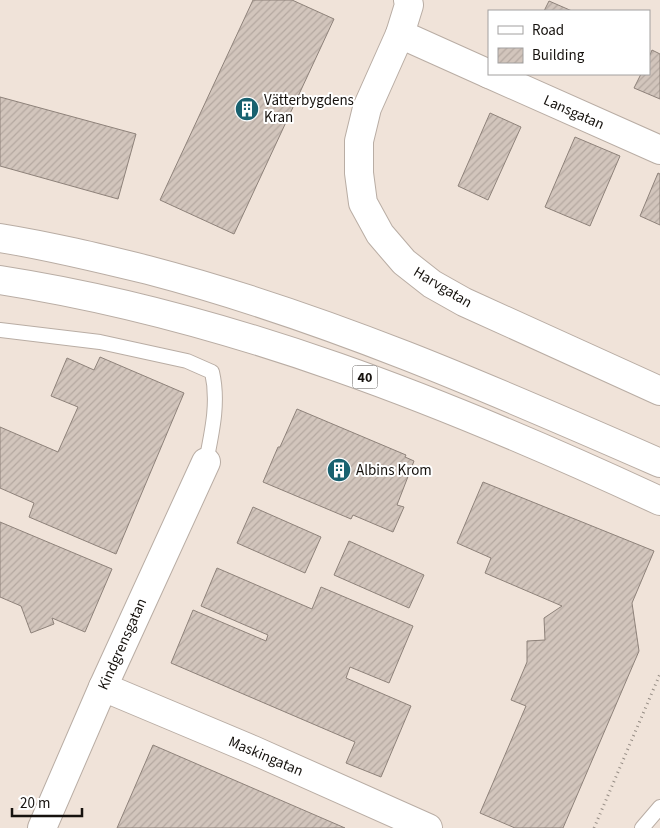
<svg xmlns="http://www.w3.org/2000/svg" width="660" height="828" font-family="'Source Sans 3',sans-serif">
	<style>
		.building { fill: url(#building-hatch); stroke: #8e827a }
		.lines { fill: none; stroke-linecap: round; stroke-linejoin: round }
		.service-casing { stroke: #b9ada4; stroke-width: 16 }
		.minor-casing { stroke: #b9ada4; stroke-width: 30 }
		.tertiary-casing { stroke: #b9ada4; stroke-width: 30 }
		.motorway-casing { stroke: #b9ada4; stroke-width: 30 }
		.path { stroke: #958c84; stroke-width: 3; stroke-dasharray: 1 4; stroke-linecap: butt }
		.service { stroke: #fff; stroke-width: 14 }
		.minor { stroke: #fff; stroke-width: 28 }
		.tertiary { stroke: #fff; stroke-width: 28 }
		.motorway { stroke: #fff; stroke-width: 28 }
		.labels { text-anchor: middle; stroke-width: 4; stroke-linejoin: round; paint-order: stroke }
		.shield { fill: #fff; stroke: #5c5956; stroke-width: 1 }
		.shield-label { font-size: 14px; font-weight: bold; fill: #16120e }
		.poi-label { font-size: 15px; fill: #16120e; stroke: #fff; text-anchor: start }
		.street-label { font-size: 15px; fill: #16120e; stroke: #fff }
	</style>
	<defs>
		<pattern id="building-hatch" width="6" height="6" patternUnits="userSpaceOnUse" patternTransform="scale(1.25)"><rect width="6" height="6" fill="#d2c5bc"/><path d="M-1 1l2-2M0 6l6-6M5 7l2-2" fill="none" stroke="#b4a8a0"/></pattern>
	</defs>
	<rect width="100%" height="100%" fill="#f0e3d9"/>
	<!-- building -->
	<g class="building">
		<path d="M253 0H292L334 19 234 234 160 200Z"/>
		<path d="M549 1 572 11H544Z"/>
		<path d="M652 50 660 54V99L634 88 641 74H649V57Z"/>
		<path d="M0 97 136 134 118 199 0 166Z"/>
		<path d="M490 113 521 127 488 200 458 186Z"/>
		<path d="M575 137 620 156 590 226 545 207Z"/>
		<path d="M658 173 660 174V225L640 216Z"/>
		<path d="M100 357 184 393 116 554 29 517 34 503 0 488V427L58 452 78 407 51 396 67 358 94 370Z"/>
		<path d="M297 409 406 455 405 457 414 461 397 505 404 507 393 532 353 515 351 519 263 482 278 447H280Z"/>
		<path d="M483 482 654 551 632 603 639 651 563 828H515L480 813 526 706 511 700 527 662V641L545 640 544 618 562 606 485 573 491 558 457 543Z"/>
		<path d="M253 507 321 537 305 573 237 543Z"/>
		<path d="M0 522 112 569 85 632 52 618 54 624 31 633 21 606 0 597Z"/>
		<path d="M349 541 424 575 409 608 334 575Z"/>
		<path d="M217 568 312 609 321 587 413 626 389 683 350 667 346 678 411 706 381 777 346 763 355 742 171 663 193 610 266 641 268 635 201 606Z"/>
		<path d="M153 745 345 828H117Z"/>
	</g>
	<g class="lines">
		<!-- service casing -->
		<g class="service-casing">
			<g id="service">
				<path d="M0 330 100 342 187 361 212 372C219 402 212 432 206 462"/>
				<path d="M642 828 660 807"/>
			</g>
		</g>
		<!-- minor casing -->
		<g class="minor-casing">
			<g id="minor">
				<path d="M400 34 489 74"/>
				<path d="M489 74 660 150"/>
				<path d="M103 687 253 750 428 828"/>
				<path d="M42 828 103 687 206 462"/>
			</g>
		</g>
		<!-- tertiary casing -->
		<g class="tertiary-casing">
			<path id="tertiary" d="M408 0 409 5 400 34 367 108 359 141V173L363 203 380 234 404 262 432 284 464 302 660 391"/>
		</g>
		<!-- motorway casing -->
		<g class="motorway-casing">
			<g id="motorway">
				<path d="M0 238C50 246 99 258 148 270 327 317 491 389 660 463"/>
				<path d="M0 280C231 316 449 403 660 501"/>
			</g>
		</g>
		<!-- path -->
		<path class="path" d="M594 828 660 674"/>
		<!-- service -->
		<use href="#service" class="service"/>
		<!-- minor -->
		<use href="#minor" class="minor"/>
		<!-- tertiary -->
		<use href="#tertiary" class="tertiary"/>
		<!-- motorway -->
		<use href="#motorway" class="motorway"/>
	</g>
	<!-- icons -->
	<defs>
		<g id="building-disc" transform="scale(1.25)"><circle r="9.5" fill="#18616f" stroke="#fff"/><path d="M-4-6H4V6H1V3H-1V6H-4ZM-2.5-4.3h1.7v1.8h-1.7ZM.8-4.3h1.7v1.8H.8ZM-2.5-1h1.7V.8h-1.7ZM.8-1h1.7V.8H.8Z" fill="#fff"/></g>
	</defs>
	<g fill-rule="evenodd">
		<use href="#building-disc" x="247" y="109"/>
		<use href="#building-disc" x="339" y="470"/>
	</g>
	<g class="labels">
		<!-- shield labels -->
		<rect class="shield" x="352.5" y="365.5" width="25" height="23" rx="4"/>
		<g class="shield-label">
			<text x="365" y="382">40</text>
		</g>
		<!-- poi labels -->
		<g class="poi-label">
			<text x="264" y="105">Vätterbygdens<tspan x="264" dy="17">Kran</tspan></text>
			<text x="356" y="475">Albins Krom</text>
		</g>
		<!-- street labels -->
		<g class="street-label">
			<text transform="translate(574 112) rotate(24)" y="5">Lansgatan</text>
			<text transform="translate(443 287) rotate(31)" y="5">Harvgatan</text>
			<text transform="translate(122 644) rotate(-66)" y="5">Kindgrensgatan</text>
			<text transform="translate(266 756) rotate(23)" y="5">Maskingatan</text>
		</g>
	</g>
	<!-- legend -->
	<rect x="488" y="10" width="162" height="65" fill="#ffffff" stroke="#a2a09f"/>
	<rect x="498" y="26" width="25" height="8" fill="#ffffff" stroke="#a2a09f"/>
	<text x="532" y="35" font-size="15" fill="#16120e">Road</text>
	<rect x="498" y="48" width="25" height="15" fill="url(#building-hatch)" stroke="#a2a09f"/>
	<text x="532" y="60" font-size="15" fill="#16120e">Building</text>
	<!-- scale -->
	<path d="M12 808v8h70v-8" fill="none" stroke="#16120e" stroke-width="2.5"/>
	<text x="20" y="808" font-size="15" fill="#16120e" stroke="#ffffff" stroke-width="4" paint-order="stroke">20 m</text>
</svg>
